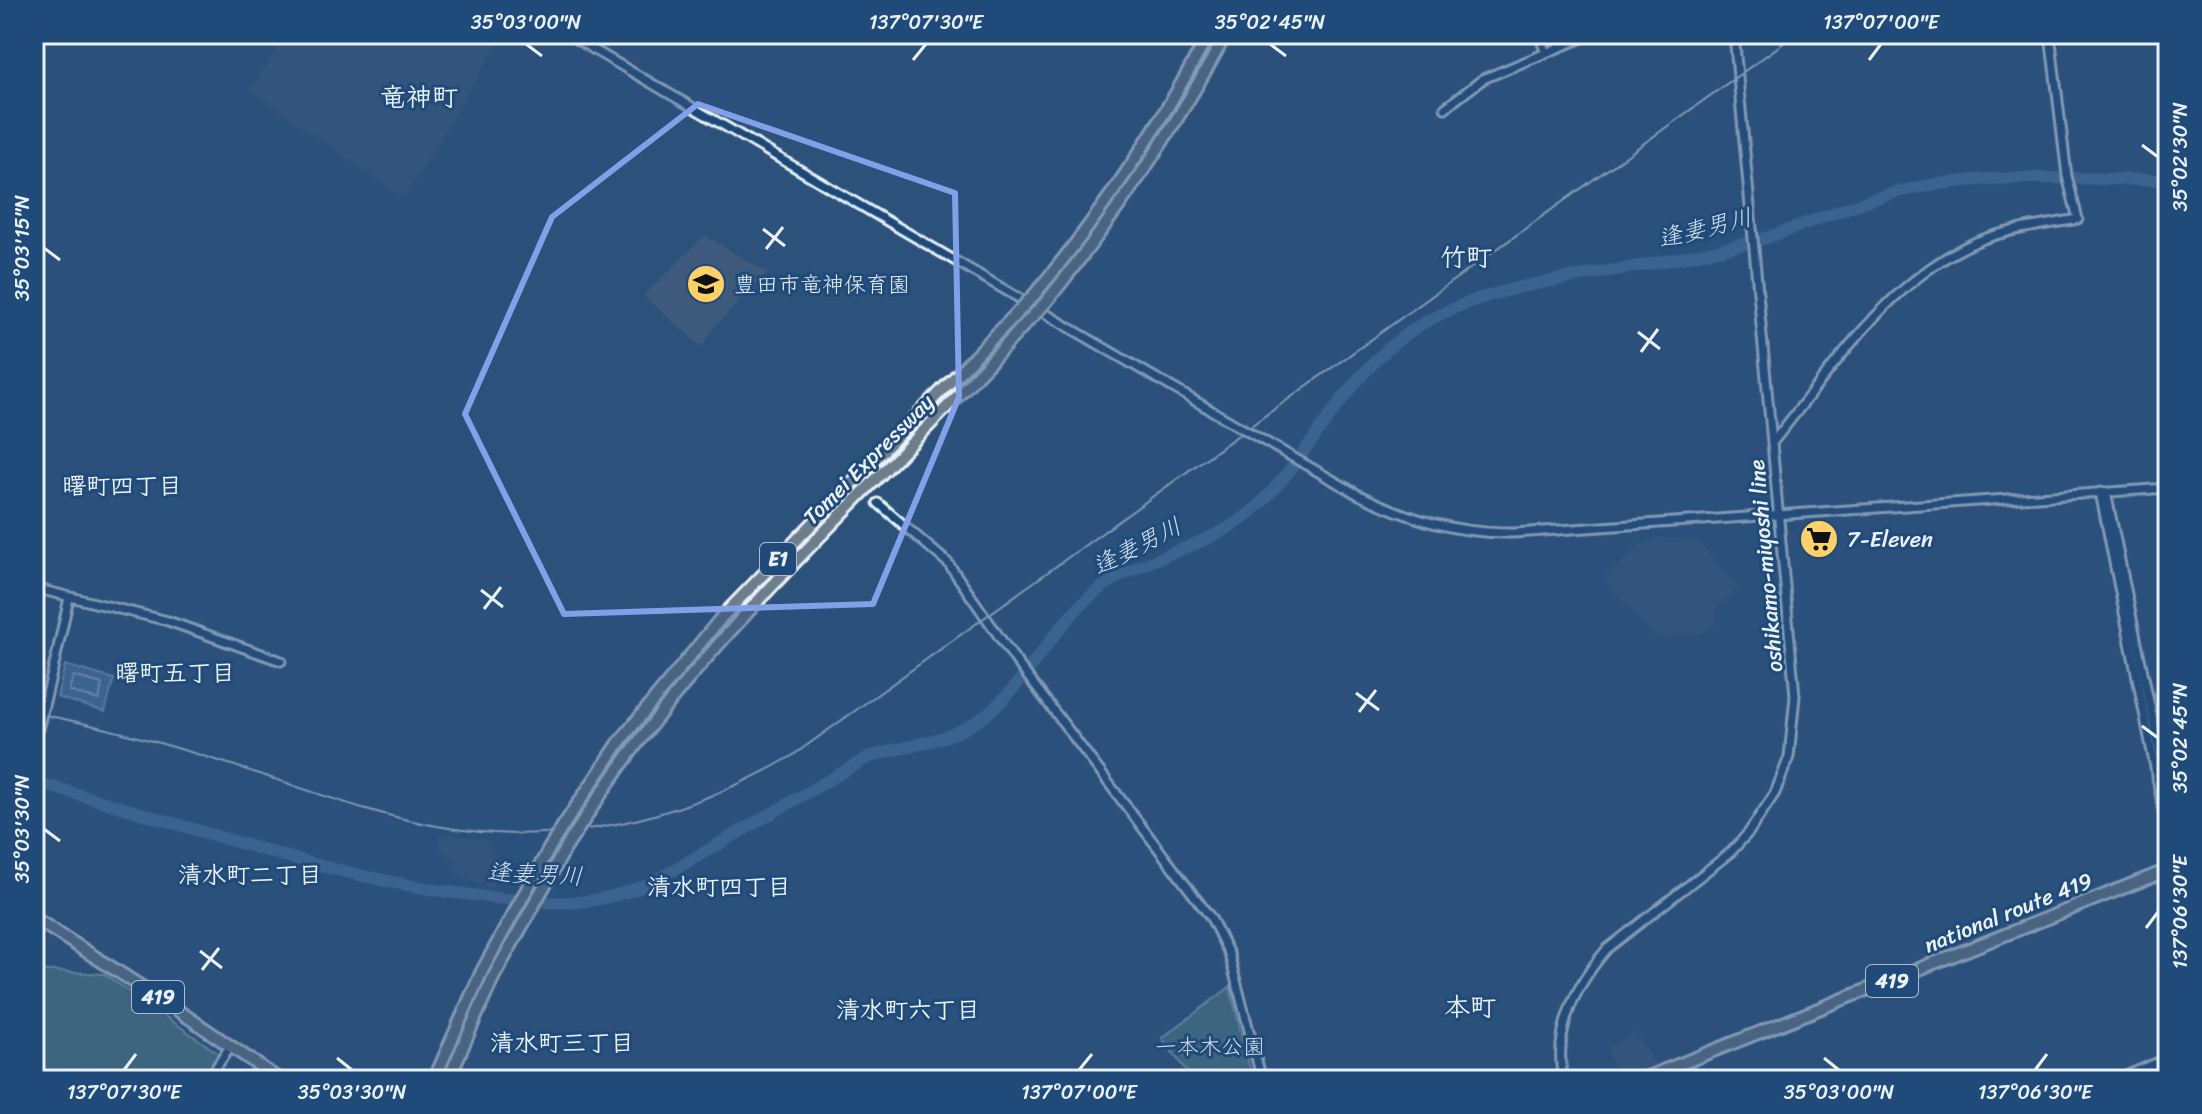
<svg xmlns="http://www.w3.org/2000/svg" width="2202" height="1114" font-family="Sriracha,'Klee One',sans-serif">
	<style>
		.built { fill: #3c5a7d }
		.green { fill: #567f86; stroke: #9fb8bf; stroke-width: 2 }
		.water { fill: #517aa6; stroke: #8daac7; stroke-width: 2 }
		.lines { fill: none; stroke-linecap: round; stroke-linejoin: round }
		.shore { stroke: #acc1d7; stroke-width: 2 }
		.river { stroke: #517aa6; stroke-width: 12 }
		.secondary-casing { stroke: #e8f1f8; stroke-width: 13 }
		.highway-casing { stroke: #e8f1f8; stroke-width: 16 }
		.secondary { stroke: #1f4a7a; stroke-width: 7 }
		.highway { stroke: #6d7d8c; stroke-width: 10 }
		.rail { stroke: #e8f1f8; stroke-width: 2 }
		.secondary-bridge-casing { stroke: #e8f1f8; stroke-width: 13; stroke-linecap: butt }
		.highway-bridge-casing { stroke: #e8f1f8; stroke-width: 16; stroke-linecap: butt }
		.secondary-bridge { stroke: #1f4a7a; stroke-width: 7 }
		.highway-bridge { stroke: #6d7d8c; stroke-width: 10 }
		.marked { fill: none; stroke: #82a0e8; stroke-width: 6; stroke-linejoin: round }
		.ticks { fill: none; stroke: #e8f1f8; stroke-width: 3 }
		.labels { text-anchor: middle; stroke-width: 6; stroke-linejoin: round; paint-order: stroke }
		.shield { fill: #1f4a7a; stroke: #acbfd2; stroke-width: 2 }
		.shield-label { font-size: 20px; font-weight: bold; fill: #e8f1f8 }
		.poi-label { font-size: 22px; fill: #e8f1f8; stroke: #1f4a7a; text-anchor: start }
		.street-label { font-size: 22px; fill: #e8f1f8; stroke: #1f4a7a }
		.park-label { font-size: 22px; fill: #d2e0e7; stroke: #1f4a7a }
		.water-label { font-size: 24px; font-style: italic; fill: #d1dfec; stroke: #1f4a7a }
		.neighbourhood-label { font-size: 24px; font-weight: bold; fill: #e8f1f8; stroke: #1f4a7a }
		.quarter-label { font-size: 26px; font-weight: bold; fill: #e8f1f8; stroke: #1f4a7a }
		.neatline { fill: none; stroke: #e8f1f8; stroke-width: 3 }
		.ticks-label { font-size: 20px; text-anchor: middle; fill: #e8f1f8 }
	</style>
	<rect width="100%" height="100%" fill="#2c517b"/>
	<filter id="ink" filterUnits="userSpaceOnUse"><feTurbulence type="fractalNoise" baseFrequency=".0125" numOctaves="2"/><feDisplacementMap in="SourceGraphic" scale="16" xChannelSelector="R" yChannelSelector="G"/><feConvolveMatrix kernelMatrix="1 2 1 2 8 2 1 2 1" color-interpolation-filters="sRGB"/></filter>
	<g filter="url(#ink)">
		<!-- built -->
		<g class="built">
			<path d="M286 34H504L404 199 250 90Z"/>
			<path d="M705 235 768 273 715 326 702 347 643 296Z"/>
			<path d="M1658 537 1698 541 1739 588 1717 609V622L1700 635 1655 638 1603 579 1639 545Z"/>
			<path d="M438 833 486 840 502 871 490 889 453 872 456 861 441 851Z"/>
			<path d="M1634 1032 1658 1067 1626 1080H1616L1607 1048Z"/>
		</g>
		<!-- green -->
		<g class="green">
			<path d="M34 970 104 974 218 1053 204 1080H34Z"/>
			<path d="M1230 987 1251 1073 1246 1080H1193L1162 1038Z"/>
		</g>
		<!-- water -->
		<path class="water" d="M65 665 114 679 105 712 57 697Z"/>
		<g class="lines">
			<!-- shore -->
			<path class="shore" d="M73 676 102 684 99 700 69 691Z"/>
			<!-- river -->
			<path class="river" d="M34 782C175 820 311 873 456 893 495 898 537 904 577 902 601 901 626 892 648 885L867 758C904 745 946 743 979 720 1033 682 1055 614 1113 580 1160 552 1219 544 1259 505 1316 449 1347 371 1417 327 1491 281 1587 278 1670 260 1703 253 1739 247 1772 236 1816 220 1860 201 1906 190 1990 171 2082 180 2168 180"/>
			<!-- secondary casing -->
			<g class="secondary-casing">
				<g id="secondary">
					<path d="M567 34 1238 426"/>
					<path d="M1539 34 1545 51"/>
					<path d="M1734 34 1772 443"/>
					<path d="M1445 108 1483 79 1592 34"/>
					<path d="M2100 492 2168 833"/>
					<path d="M2106 492 2168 794"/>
					<path d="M1357 494C1408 519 1457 534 1514 533L2168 488"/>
					<path d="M878 503 948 563 1016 661 1211 918 1229 954 1262 1080"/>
					<path d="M34 588 168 621 281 661"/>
					<path d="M55 661 69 598"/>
					<path d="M208 1080 231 1045"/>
					<path d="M1563 1080C1553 1030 1575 986 1607 949L1731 852 1749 832 1775 793 1789 757 1795 696 1772 443C1831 371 1888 280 1976 242 2008 229 2044 225 2078 219L2067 176 2050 34"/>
					<path d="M2116 1080 2168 1058"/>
				</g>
			</g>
			<!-- highway casing -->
			<g class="highway-casing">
				<g id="highway">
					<path d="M1035 294C1102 214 1160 126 1209 34"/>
					<path d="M1046 302C1114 218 1175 129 1226 34"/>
					<path d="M582 823C703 632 877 488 1027 322"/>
					<path d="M563 826 621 740 721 618 1017 313"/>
					<path d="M34 918 167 1003 280 1080"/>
					<path d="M434 1080 482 971 549 849"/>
					<path d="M448 1080 494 976 565 849"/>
					<path d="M1640 1080 2168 870"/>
				</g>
			</g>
			<!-- secondary -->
			<use href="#secondary" class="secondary"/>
			<!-- highway -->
			<use href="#highway" class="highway"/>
			<!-- rail -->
			<path class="rail" d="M34 713C115 728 195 752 274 779 328 797 380 816 437 826 561 849 684 819 792 756L1796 34"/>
			<!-- secondary-bridge casing -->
			<g class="secondary-bridge-casing">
				<g id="secondary-bridge">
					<path d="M1238 426 1357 494"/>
					<path d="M34 746 55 661"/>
				</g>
			</g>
			<!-- highway-bridge casing -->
			<g class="highway-bridge-casing">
				<g id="highway-bridge">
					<path d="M1017 313 1035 294"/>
					<path d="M1027 322 1046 302"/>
					<path d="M549 849 563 826"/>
					<path d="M565 849 582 823"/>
				</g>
			</g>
			<!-- secondary-bridge -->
			<use href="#secondary-bridge" class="secondary-bridge"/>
			<!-- highway-bridge -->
			<use href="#highway-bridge" class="highway-bridge"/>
		</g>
	</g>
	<!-- marked area -->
	<path d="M0 0H2202V1114H0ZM698 104 955 193 959 397 873 604 564 614 465 414 552 217Z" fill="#2c517b" fill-opacity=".55" fill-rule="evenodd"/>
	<path class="marked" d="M698 104 955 193 959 397 873 604 564 614 465 414 552 217Z"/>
	<!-- ticks -->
	<path class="ticks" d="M526 44 542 56M1270 44 1286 56M913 60 926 44M1869 60 1881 44M2142 145 2158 157M763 229 785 246M44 248 60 260M766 249 783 227M1638 332 1660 349M1641 352 1658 329M481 590 503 607M484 609 501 587M1356 693 1379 710M1359 712 1376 690M2142 726 2158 738M44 829 60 841M2146 928 2158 912M200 951 222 968M202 970 219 948M337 1058 352 1070M1824 1058 1839 1070M124 1070 136 1054M1079 1070 1092 1054M2035 1070 2047 1054"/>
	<!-- icons -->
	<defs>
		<g id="school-disc" transform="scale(2)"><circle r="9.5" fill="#ffd166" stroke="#1f4a7a"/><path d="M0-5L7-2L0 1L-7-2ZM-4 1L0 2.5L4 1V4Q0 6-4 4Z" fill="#111"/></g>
		<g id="supermarket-disc" transform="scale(2)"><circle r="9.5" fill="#ffd166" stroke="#1f4a7a"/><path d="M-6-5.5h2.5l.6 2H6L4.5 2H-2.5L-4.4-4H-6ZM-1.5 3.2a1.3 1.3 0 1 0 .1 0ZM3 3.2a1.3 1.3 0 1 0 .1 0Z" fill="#111"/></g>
	</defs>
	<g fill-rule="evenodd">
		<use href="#school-disc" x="706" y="284"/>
		<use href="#supermarket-disc" x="1819" y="539"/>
	</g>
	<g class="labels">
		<!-- shield labels -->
		<g class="shield">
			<rect x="760" y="543" width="36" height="32" rx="6"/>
			<rect x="1866" y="965" width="52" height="32" rx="6"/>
			<rect x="132" y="981" width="52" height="32" rx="6"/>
		</g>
		<g class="shield-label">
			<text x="778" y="566">E1</text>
			<text x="1892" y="988">419</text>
			<text x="158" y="1004">419</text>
		</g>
		<!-- poi labels -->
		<g class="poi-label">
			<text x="734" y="292">豊田市竜神保育園</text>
			<text x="1847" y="547">7-Eleven</text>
		</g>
		<!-- street labels -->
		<g class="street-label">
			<text transform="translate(868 459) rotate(-45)" y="8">Tomei Expressway</text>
			<text transform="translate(1765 566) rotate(-95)" y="8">oshikamo-miyoshi line</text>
			<text transform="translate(2008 912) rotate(-22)" y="8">national route 419</text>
		</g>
		<!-- park labels -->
		<g class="park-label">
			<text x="1210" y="1054">一本木公園</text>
		</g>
		<!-- water labels -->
		<g class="water-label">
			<text transform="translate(1705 228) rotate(-14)" y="8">逢妻男川</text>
			<text transform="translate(1137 546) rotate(-27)" y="8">逢妻男川</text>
			<text transform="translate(535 874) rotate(3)" y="8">逢妻男川</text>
		</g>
		<!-- neighbourhood labels -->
		<g class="neighbourhood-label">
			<text x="122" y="494">曙町四丁目</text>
			<text x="175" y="681">曙町五丁目</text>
			<text x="250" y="883">清水町二丁目</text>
			<text x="719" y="895">清水町四丁目</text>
			<text x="908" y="1018">清水町六丁目</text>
			<text x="562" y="1051">清水町三丁目</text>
		</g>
		<!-- quarter labels -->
		<g class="quarter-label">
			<text x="419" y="106">竜神町</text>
			<text x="1466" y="266">竹町</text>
			<text x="1470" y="1016">本町</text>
		</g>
	</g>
	<!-- margin -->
	<rect width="2202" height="1114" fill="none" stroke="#1f4a7a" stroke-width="88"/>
	<rect x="44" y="44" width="2114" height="1026" class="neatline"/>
	<g class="ticks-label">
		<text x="526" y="29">35°03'00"N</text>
		<text x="926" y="29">137°07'30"E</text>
		<text x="1270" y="29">35°02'45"N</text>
		<text x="1881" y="29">137°07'00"E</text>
		<text transform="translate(2180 157) rotate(-90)" y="7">35°02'30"N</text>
		<text transform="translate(22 248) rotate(-90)" y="7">35°03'15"N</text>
		<text transform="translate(2180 738) rotate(-90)" y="7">35°02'45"N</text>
		<text transform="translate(22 829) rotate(-90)" y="7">35°03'30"N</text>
		<text transform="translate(2180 912) rotate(-90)" y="7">137°06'30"E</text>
		<text x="124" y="1099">137°07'30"E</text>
		<text x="352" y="1099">35°03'30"N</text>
		<text x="1079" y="1099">137°07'00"E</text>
		<text x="1839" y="1099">35°03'00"N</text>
		<text x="2035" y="1099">137°06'30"E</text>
	</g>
</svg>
